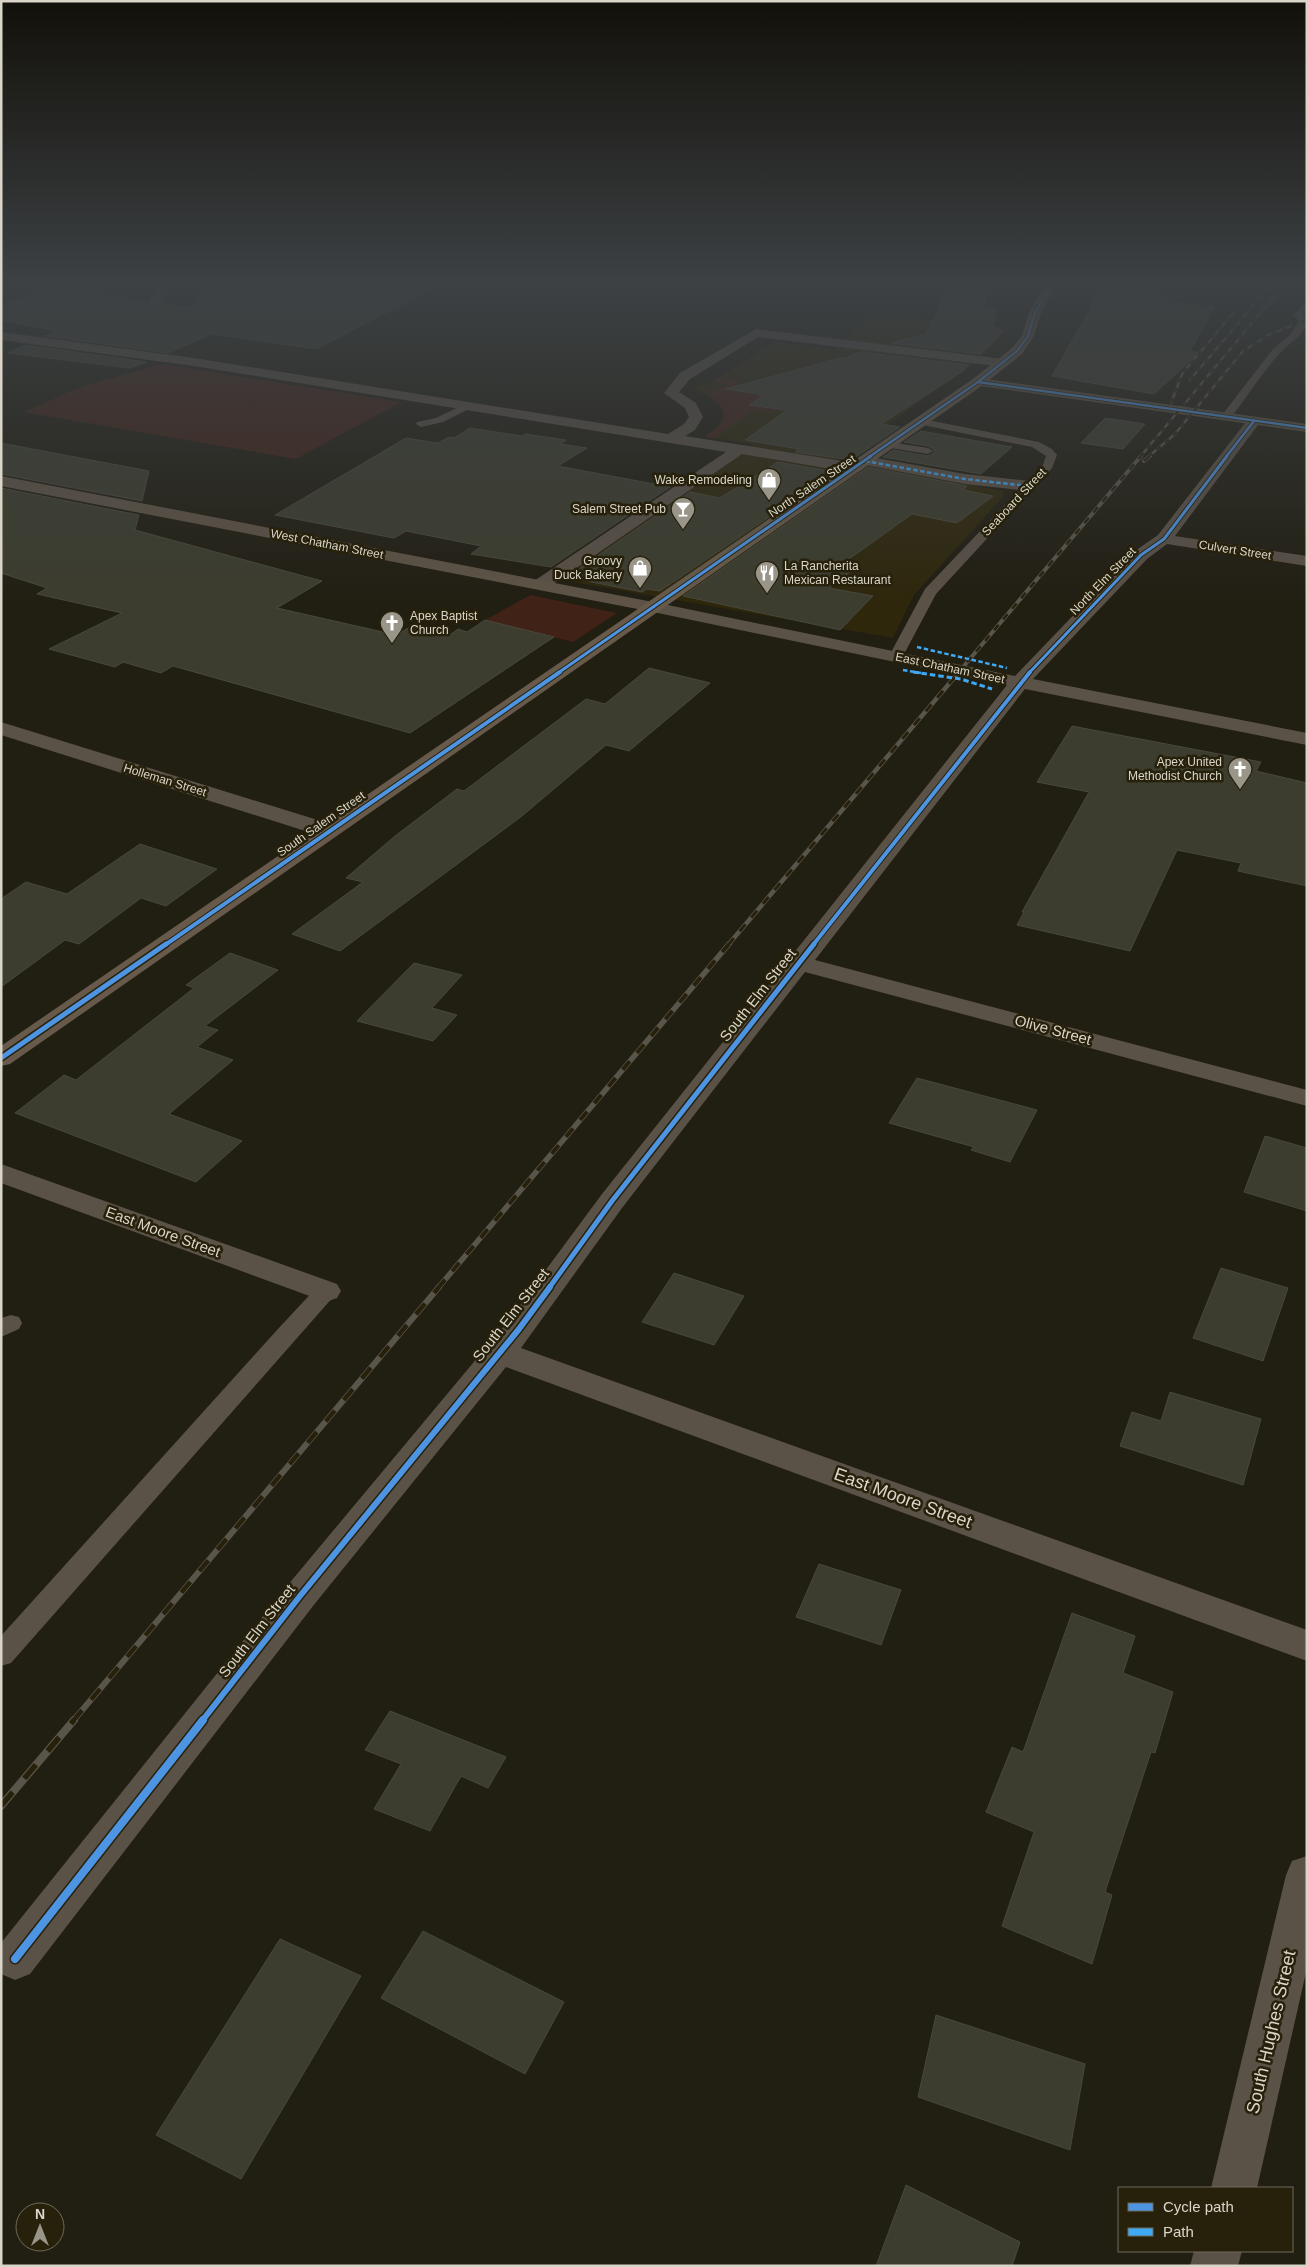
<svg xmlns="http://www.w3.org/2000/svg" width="1308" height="2267" font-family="Helvetica,sans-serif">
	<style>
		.built { fill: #2e270c }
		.green { fill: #412217 }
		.building { fill: #3c3d2e; stroke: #48483d }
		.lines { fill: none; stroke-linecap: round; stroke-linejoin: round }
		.lane { fill: #5a5147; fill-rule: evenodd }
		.street { fill: #5a5147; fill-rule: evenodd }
		.secondary { fill: #5e5346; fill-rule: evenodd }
		.primary { fill: #675a4b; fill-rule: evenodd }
		.rail-far5-casing { stroke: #5a554b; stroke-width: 2.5 }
		.rail-far4-casing { stroke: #5a554b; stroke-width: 4 }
		.rail-far3-casing { stroke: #5a554b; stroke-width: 4.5 }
		.rail-far2-casing { stroke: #5a554b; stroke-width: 5.5 }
		.rail-far1-casing { stroke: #5a554b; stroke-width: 6 }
		.rail-casing { stroke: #5a554b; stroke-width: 8 }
		.rail-far5 { stroke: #27210c; stroke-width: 2; stroke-dasharray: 5.5; stroke-linecap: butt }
		.rail-far4 { stroke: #27210c; stroke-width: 2.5; stroke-dasharray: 7; stroke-linecap: butt }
		.rail-far3 { stroke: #27210c; stroke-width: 3; stroke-dasharray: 9; stroke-linecap: butt }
		.rail-far2 { stroke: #27210c; stroke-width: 4; stroke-dasharray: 11; stroke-linecap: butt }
		.rail-far1 { stroke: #27210c; stroke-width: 4.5; stroke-dasharray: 14; stroke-linecap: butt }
		.rail { stroke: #27210c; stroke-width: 5.5; stroke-dasharray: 18; stroke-linecap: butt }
		.quiet-far1 { stroke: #3fa9f5; stroke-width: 2.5; stroke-dasharray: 4.5 2.5; stroke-linecap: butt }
		.quiet { stroke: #3fa9f5; stroke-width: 3; stroke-dasharray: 5.5 3; stroke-linecap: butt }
		.cycleway-far5-casing { stroke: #27210c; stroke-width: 4 }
		.cycleway-far4-casing { stroke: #27210c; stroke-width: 5 }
		.cycleway-far3-casing { stroke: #27210c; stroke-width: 6 }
		.cycleway-far2-casing { stroke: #27210c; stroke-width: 8 }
		.cycleway-far1-casing { stroke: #27210c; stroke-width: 9 }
		.cycleway-casing { stroke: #27210c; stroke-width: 11 }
		.cycleway-far5 { stroke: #4d94e3; stroke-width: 2.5 }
		.cycleway-far4 { stroke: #4d94e3; stroke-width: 3 }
		.cycleway-far3 { stroke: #4d94e3; stroke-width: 4 }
		.cycleway-far2 { stroke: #4d94e3; stroke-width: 5 }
		.cycleway-far1 { stroke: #4d94e3; stroke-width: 6 }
		.cycleway { stroke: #4d94e3; stroke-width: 8 }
		.labels { text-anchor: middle; stroke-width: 5; stroke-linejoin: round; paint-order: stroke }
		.far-poi-label { font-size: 12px; fill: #d9d6c9; stroke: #27210c; text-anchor: end }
		.far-street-label { font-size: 12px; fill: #d9d6c9; stroke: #27210c }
		.street-label { font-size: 15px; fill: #d9d6c9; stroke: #27210c }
		.near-street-label { font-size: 18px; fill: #d9d6c9; stroke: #27210c }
	</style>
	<rect width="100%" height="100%" fill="#211e12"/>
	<!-- built -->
	<path class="built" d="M869 313 1010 329 974 364 837 460 1003 491V497L914 595 893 638 562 580 564 573 723 467 753 444 705 437 721 424 724 414 722 407 717 400 692 388 713 381 775 342 835 350Z"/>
	<!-- green -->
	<g class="green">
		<path d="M162 364 401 402 296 459 24 412 83 386Z"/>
		<path d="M717 378 742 382 739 384 760 388 753 394 784 398 779 402 758 399 750 405 786 410 751 411 714 438 705 436C727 423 731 409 707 395L728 384 713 381Z"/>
		<path d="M530 595 617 613 573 642 485 620Z"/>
	</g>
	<!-- building -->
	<g class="building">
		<path d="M56 286 146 301 150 307H158L161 303 190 308 204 289 430 290 316 349 212 334 168 353 45 336 56 331 1 320V305Z"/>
		<path d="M949 286 990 288 982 308 997 309 993 326 1003 331 980 354 891 343 926 334Z"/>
		<path d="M1103 286 1177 296 1167 302 1215 307 1190 351 1199 353 1154 394 1052 376Z"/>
		<path d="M25 345 147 362 130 368 8 353Z"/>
		<path d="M862 352 969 365 960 373 881 424 900 427 851 460 795 452 799 449 745 440 787 410 749 405 764 395 726 389 840 358H845Z"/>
		<path d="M1105 418 1145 424 1123 449 1081 443Z"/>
		<path d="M470 428 522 436 526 434 566 440 561 444 587 448 558 466 670 487 551 567 471 554 481 546 406 531 394 538 275 515 406 438 438 443 449 437 454 438Z"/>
		<path d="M921 431 1012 447 981 474 883 457 893 450 928 456 934 453V449L928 446 904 442Z"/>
		<path d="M1 443 149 471 142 501 1 474Z"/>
		<path d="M778 462 835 472 660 591 647 589 642 592 567 577 690 492 720 498Z"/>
		<path d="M868 467 967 486 963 490 993 496 957 523 912 514 835 569 850 572 829 588 873 596 840 630 683 596Z"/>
		<path d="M1 488 139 515 135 530 322 581 277 608 396 635 410 627 447 637 458 629 467 632 485 620 554 637 410 733 173 666 161 673 123 662 115 667 49 649 122 613 37 594 47 588 1 573Z"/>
		<path d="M649 668 710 683 629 751 606 745 522 816 340 951 292 934 363 882 346 878 395 836 457 789 464 791 586 699 605 704Z"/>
		<path d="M1072 726 1261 762 1256 771 1307 783V886L1238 871 1241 863 1177 850 1130 951 1017 925 1024 912H1022L1089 792 1037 782Z"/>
		<path d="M140 844 217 869 166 906 141 898 79 944 65 940 1 987V899L26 882 67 894Z"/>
		<path d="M230 953 278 970 205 1026 218 1030 197 1047 233 1060 169 1114 242 1141 196 1182 15 1113 64 1075 76 1080 194 988 186 985Z"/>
		<path d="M414 963 462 975 432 1008 457 1015 433 1041 357 1021Z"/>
		<path d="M917 1078 1037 1110 1010 1162 971 1150 974 1147 889 1123Z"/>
		<path d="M1265 1136 1307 1148V1211L1244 1192Z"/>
		<path d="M1221 1268 1288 1288 1263 1361 1193 1338Z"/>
		<path d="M674 1273 744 1296 714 1345 642 1322Z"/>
		<path d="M1170 1392 1261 1419 1243 1485 1120 1446 1132 1412 1161 1421Z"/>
		<path d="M819 1564 901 1590 881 1645 796 1617Z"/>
		<path d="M1072 1613 1135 1636 1123 1673 1173 1692 1155 1753 1151 1752 1105 1892 1112 1895 1092 1964 1002 1926 1034 1832 986 1812 1012 1747 1023 1752Z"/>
		<path d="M390 1711 506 1757 488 1788 461 1776 430 1831 374 1809 401 1764 365 1750Z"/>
		<path d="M423 1931 564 2002 525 2074 381 1998Z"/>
		<path d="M280 1939 361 1976 241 2179 156 2135Z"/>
		<path d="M936 2015 1085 2064 1070 2150 918 2097Z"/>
		<path d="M906 2185 1020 2242 1012 2266H876Z"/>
	</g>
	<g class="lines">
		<!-- lane -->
		<g class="lane">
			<path d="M1307 301V310L1303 315 1307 319C1307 335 1288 343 1279 354 1261 374 1246 398 1230 419H1222V415L1273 349 1289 336 1299 321 1293 315Z"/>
			<path d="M467 403 471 404V408L443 422 421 427 416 424 417 422 436 418Z"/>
			<path d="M922 419 1039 442 1052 449 1057 455 1052 468 936 594 903 656 896 660 889 656 925 589 1043 465 1046 456 1032 447 918 424V420Z"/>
			<path d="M889 442 928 448 933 451 928 454 885 447V443Z"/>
			<path d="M326 1283 334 1286 337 1291 334 1296 11 1663 1 1666V1636L277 1330 318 1286Z"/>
			<path d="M11 1315 19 1317 22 1323 19 1329 1 1337V1318Z"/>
		</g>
		<!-- street -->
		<g class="street">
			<path d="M159 286H171L158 305H150L148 302Z"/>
			<path d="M756 329 1004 359 1011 363 1004 367 758 337 690 379 679 392 696 403 703 417 695 430 685 436 855 463 860 465 863 468 860 471 855 473 742 454 546 589H534L531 585 534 581 726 452 194 366 1 340V332L194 358 668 434 684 424 689 417 685 408 664 393 680 373Z"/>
			<path d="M1254 417 1261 421 1175 536 1307 556V566L1167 544 1147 559 1033 679 1307 733V745L1025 689 815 960 1307 1090V1106L805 972 622 1208 521 1348 1307 1630V1661L506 1367 313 1606 30 1974 15 1980 1 1974V1943L287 1586 508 1321 602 1194 1007 685 653 612 647 611 644 607 647 603 653 602 1015 676 1135 551 1158 535 1249 418Z"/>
			<path d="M865 456 965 474 1029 481 1035 483 1037 486 1035 489 1029 491 965 484 860 464 857 461 860 458Z"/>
			<path d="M1 722 337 826 340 831 337 836 329 838 321 836 1 735Z"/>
			<path d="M1 1164 337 1284 341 1291 337 1298 326 1302 315 1298 1 1183Z"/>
			<path d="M1307 1856V1968L1257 2188H1211L1286 1875 1292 1861Z"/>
			<path d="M1194 2251H1242L1238 2266H1190Z"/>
		</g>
		<!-- secondary -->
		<g class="secondary">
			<path d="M978 378 1307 424V432L973 385 971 382Z"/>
			<path d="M1 476 653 602 659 603 662 607 659 611 653 612 1 486Z"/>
		</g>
		<!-- primary -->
		<path class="primary" d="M1044 286H1056L1041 313 1034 336 1022 354 983 385 10 1064 1 1066V1046L973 379 1012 348 1022 336 1029 313Z"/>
		<!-- rail-far5 casing -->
		<g class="rail-far5-casing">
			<g id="rail-far5">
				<path d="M1190 380 1262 295 1266 286"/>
				<path d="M1171 403 1182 374 1233 313"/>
				<path d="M1140 457 1283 286"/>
				<path d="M1148 457 1175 434 1243 351 1270 334 1307 320"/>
			</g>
		</g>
		<!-- rail-far4 casing -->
		<g class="rail-far4-casing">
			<g id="rail-far4">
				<path d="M1144 461 1150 456"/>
				<path d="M958 673 1141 456"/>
			</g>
		</g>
		<!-- rail-far3 casing -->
		<g class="rail-far3-casing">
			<path id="rail-far3" d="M728 945 959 672"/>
		</g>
		<!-- rail-far2 casing -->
		<g class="rail-far2-casing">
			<path id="rail-far2" d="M438 1288 729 944"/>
		</g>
		<!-- rail-far1 casing -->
		<g class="rail-far1-casing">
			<path id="rail-far1" d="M73 1721 439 1287"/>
		</g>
		<!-- rail casing -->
		<g class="rail-casing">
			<path id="rail" d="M1 1806 74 1720"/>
		</g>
		<!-- rail-far5 -->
		<use href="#rail-far5" class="rail-far5"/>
		<!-- rail-far4 -->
		<use href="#rail-far4" class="rail-far4"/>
		<!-- rail-far3 -->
		<use href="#rail-far3" class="rail-far3"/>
		<!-- rail-far2 -->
		<use href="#rail-far2" class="rail-far2"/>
		<!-- rail-far1 -->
		<use href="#rail-far1" class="rail-far1"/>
		<!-- rail -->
		<use href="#rail" class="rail"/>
		<!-- quiet-far1 -->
		<g class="quiet-far1">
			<path d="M865 461 965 479 1029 486"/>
			<path d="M917 647 1007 668"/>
			<path d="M903 670 921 673"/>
		</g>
		<!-- quiet -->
		<path class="quiet" d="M913 672 961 679 992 689"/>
		<!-- cycleway-far5 casing -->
		<g class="cycleway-far5-casing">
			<g id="cycleway-far5">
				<path d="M978 382 1307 428"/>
				<path d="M869 457 978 382 1017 351 1028 336 1035 313 1050 286"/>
				<path d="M1226 457 1254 421"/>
			</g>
		</g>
		<!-- cycleway-far4 casing -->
		<g class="cycleway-far4-casing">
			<g id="cycleway-far4">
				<path d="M558 673 871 456"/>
				<path d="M1029 673 1141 555 1164 539 1227 456"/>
			</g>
		</g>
		<!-- cycleway-far3 casing -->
		<g class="cycleway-far3-casing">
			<g id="cycleway-far3">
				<path d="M165 945 560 672"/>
				<path d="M813 945 1030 672"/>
			</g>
		</g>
		<!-- cycleway-far2 casing -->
		<g class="cycleway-far2-casing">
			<g id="cycleway-far2">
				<path d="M1 1058 166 944"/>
				<path d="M549 1288 612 1201 814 944"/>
			</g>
		</g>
		<!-- cycleway-far1 casing -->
		<g class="cycleway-far1-casing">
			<path id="cycleway-far1" d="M202 1721 300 1596 519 1329 550 1287"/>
		</g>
		<!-- cycleway casing -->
		<g class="cycleway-casing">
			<path id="cycleway" d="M15 1959 203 1720"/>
		</g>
		<!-- cycleway-far5 -->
		<use href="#cycleway-far5" class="cycleway-far5"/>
		<!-- cycleway-far4 -->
		<use href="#cycleway-far4" class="cycleway-far4"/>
		<!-- cycleway-far3 -->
		<use href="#cycleway-far3" class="cycleway-far3"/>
		<!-- cycleway-far2 -->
		<use href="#cycleway-far2" class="cycleway-far2"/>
		<!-- cycleway-far1 -->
		<use href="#cycleway-far1" class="cycleway-far1"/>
		<!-- cycleway -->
		<use href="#cycleway" class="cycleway"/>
	</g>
	<!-- sky -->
	<linearGradient id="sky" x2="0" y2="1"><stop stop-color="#12100a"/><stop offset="0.47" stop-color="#3d4144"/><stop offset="1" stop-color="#3d4144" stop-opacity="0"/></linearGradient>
	<rect width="1308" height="603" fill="url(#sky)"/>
	<!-- icons -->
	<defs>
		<g id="shop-pin" transform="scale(1.25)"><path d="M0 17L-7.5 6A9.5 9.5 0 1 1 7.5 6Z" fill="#999689" stroke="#27210c"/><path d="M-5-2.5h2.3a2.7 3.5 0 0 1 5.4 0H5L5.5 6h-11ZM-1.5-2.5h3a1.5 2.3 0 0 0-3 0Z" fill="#fff"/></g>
		<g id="bar-pin" transform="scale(1.25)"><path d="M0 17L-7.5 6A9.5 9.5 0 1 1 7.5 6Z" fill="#999689" stroke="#27210c"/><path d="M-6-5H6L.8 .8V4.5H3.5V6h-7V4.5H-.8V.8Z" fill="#fff"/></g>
		<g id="restaurant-pin" transform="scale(1.25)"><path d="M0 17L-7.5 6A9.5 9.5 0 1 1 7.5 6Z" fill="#999689" stroke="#27210c"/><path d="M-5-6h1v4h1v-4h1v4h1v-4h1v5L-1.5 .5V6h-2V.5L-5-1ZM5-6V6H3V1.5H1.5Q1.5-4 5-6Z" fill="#fff"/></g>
		<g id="church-pin" transform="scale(1.25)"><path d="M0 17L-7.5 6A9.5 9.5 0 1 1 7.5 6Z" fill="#999689" stroke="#27210c"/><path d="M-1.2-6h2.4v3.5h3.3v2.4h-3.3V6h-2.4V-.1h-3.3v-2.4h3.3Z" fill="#fff"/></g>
	</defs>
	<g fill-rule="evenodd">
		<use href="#shop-pin" x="769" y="480"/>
		<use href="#bar-pin" x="683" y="509"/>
		<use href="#shop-pin" x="640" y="568"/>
		<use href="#restaurant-pin" x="767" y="573"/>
		<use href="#church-pin" x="392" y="623"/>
		<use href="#church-pin" x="1240" y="769"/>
	</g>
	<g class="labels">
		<!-- far-poi labels -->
		<g class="far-poi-label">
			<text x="752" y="484">Wake Remodeling</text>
			<text x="666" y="513">Salem Street Pub</text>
			<text x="622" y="565">Groovy<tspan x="622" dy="14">Duck Bakery</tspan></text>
			<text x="784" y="570" text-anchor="start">La Rancherita<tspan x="784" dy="14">Mexican Restaurant</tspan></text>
			<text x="410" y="620" text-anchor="start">Apex Baptist<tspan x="410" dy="14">Church</tspan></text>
			<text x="1222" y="766">Apex United<tspan x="1222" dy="14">Methodist Church</tspan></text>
		</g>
		<!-- far-street labels -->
		<g class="far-street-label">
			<text transform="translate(812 486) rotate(-34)" y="4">North Salem Street</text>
			<text transform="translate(1014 502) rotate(-47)" y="4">Seaboard Street</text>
			<text transform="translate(327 544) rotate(11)" y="4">West Chatham Street</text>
			<text transform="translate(1235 550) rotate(9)" y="4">Culvert Street</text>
			<text transform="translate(1103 581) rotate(-46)" y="4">North Elm Street</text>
			<text transform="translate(950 668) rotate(12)" y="4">East Chatham Street</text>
			<text transform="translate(165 780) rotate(17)" y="4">Holleman Street</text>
			<text transform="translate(321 824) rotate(-35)" y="4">South Salem Street</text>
		</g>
		<!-- street labels -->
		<g class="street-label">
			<text transform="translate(758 995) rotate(-52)" y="5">South Elm Street</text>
			<text transform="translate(1053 1030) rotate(15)" y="5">Olive Street</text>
			<text transform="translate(163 1232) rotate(20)" y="5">East Moore Street</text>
			<text transform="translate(511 1315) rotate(-52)" y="5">South Elm Street</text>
			<text transform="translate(257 1631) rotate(-52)" y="5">South Elm Street</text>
		</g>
		<!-- near-street labels -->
		<g class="near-street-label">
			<text transform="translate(903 1498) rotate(20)" y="6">East Moore Street</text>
			<text transform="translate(1271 2032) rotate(-77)" y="6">South Hughes Street</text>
		</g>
	</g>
	<!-- border -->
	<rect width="1308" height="2267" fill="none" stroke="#d9d6c9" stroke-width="5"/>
	<!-- legend -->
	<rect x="1118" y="2187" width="175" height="65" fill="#27210c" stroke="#6e6958"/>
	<rect x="1128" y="2203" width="25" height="8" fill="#4d94e3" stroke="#6e6958"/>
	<text x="1163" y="2212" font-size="15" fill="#d9d6c9">Cycle path</text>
	<rect x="1128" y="2228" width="25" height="8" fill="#3fa9f5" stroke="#6e6958"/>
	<text x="1163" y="2237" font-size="15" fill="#d9d6c9">Path</text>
	<!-- north arrow -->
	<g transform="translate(40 2227)"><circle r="24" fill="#27210c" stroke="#6e6958"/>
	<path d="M0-4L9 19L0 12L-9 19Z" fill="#999689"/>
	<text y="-8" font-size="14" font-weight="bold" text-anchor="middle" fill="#d9d6c9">N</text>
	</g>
</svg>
